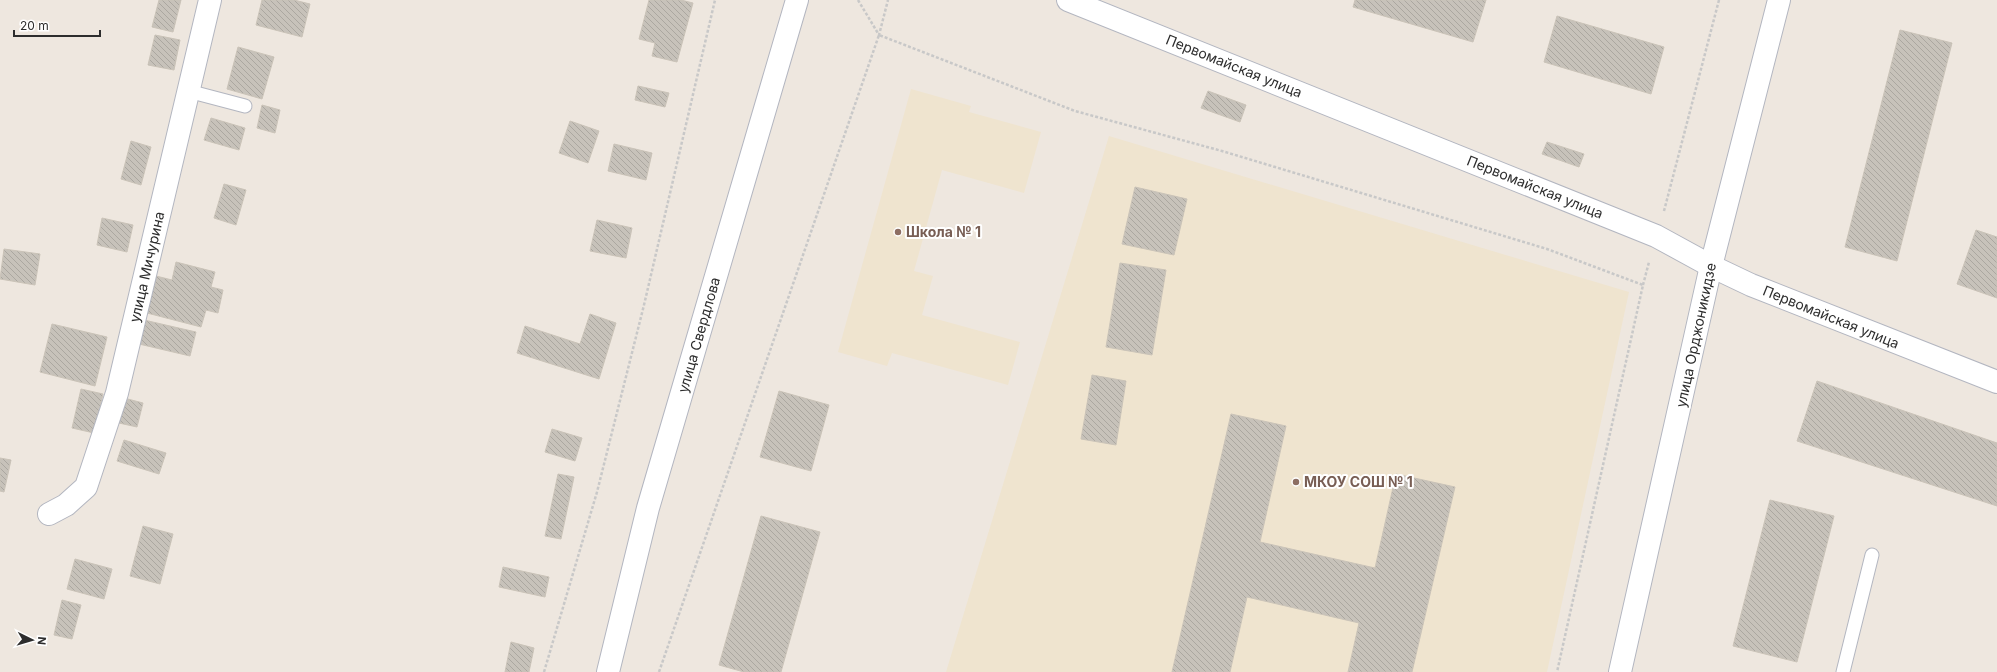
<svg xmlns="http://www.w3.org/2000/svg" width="1997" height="672" font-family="Inter,sans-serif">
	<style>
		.education { fill: #efe4cf }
		.building { fill: url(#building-back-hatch); stroke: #cac3b8 }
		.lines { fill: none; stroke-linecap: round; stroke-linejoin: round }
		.lane-casing { stroke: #b3b6c0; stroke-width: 15 }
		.street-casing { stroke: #b3b6c0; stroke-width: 24 }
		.secondary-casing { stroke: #b3b6c0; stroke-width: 24 }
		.path { stroke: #c8c8c8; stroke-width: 2.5; stroke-dasharray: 3 2; stroke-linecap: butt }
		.lane { stroke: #fff; stroke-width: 13 }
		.street { stroke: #fff; stroke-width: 22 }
		.secondary { stroke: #fff; stroke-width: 22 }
		.education-dot { fill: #8d6e63; stroke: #fff; stroke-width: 1.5 }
		.labels { text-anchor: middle; stroke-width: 4; stroke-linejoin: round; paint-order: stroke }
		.street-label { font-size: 14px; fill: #2d2d2d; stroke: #fff }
		.education-label { font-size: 14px; font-weight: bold; fill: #785e54; stroke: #fff; text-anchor: start }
	</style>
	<defs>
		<pattern id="building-back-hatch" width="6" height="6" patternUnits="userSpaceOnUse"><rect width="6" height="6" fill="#c7c2ba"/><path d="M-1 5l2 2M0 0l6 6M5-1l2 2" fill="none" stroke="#aba7a0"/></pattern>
	</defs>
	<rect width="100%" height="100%" fill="#eee7df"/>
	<!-- education -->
	<g class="education">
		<path d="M911 89 971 106 969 112 1041 132 1024 193 942 170 914 271 933 276 922 315 1020 342 1008 385 892 353 887 366 838 352Z"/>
		<path d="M1109 136 1629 292 1547 672H946Z"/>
	</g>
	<!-- building -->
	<g class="building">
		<path d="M159 0H181L173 32 152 27Z"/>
		<path d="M262 0H294L310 4 302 37 256 25Z"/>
		<path d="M649 0H681L693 3 677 62 652 56 655 43 639 39Z"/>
		<path d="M1355 0H1486L1473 42 1353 7Z"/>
		<path d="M1557 16 1664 47 1651 94 1544 62Z"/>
		<path d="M1900 30 1952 43 1897 261 1845 247Z"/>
		<path d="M155 35 180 40 174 70 148 65Z"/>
		<path d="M238 47 274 57 262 99 227 89Z"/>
		<path d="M638 86 669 93 665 107 635 100Z"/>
		<path d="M1208 91 1246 105 1240 122 1201 108Z"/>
		<path d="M262 105 280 110 275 133 257 128Z"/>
		<path d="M211 118 245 128 239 150 204 140Z"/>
		<path d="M570 121 599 131 588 163 559 153Z"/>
		<path d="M131 141 151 147 141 185 121 179Z"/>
		<path d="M1547 142 1584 154 1579 167 1542 154Z"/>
		<path d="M614 144 652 153 646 180 608 171Z"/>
		<path d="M224 184 246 190 236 225 214 218Z"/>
		<path d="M1135 187 1187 199 1174 255 1122 244Z"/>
		<path d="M102 218 133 225 127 252 97 245Z"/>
		<path d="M597 220 632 228 626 258 590 251Z"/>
		<path d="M1976 230 1997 237V298L1957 284Z"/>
		<path d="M4 249 40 254 35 285 0 279Z"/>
		<path d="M176 262 215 272 211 287 223 290 218 313 206 310 201 327 147 313 156 276 172 280Z"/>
		<path d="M1120 263 1166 270 1152 355 1106 347Z"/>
		<path d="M590 314 616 323 599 379 517 353 525 326 580 344Z"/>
		<path d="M144 320 196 332 190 356 139 344Z"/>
		<path d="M52 324 107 337 95 386 40 372Z"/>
		<path d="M1092 375 1126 381 1116 445 1081 439Z"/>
		<path d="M1817 381 1997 443V506L1797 441Z"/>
		<path d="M81 389 103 394 94 433 72 428Z"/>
		<path d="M779 391 829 405 811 471 760 457Z"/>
		<path d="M124 398 143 403 137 427 119 423Z"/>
		<path d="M1231 414 1286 426 1260 542 1375 568 1396 474 1455 487 1412 672H1348L1359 623 1247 597 1230 672H1172Z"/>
		<path d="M552 429 582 438 575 461 545 452Z"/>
		<path d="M124 440 166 453 159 474 117 461Z"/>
		<path d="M0 458 11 460 4 492 0 491Z"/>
		<path d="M558 474 574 477 561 539 545 536Z"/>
		<path d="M1770 500 1834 516 1797 662 1733 646Z"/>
		<path d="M761 516 820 532 781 672H744L719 665Z"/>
		<path d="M143 526 173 534 160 584 130 576Z"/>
		<path d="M75 559 112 569 104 599 67 589Z"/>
		<path d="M503 567 549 577 545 597 499 587Z"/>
		<path d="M62 600 81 605 72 639 54 635Z"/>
		<path d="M511 642 534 648 529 672H505Z"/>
	</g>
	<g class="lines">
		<!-- lane casing -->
		<g class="lane-casing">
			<g id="lane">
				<path d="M188 91 245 106"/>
				<path d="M1843 672 1872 555"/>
			</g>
		</g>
		<!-- street casing -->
		<g class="street-casing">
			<g id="street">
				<path d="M1068 0 1656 236 1711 266 1751 285 1997 382"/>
				<path d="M49 514 66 505 86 487 117 393 210 0"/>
				<path d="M1620 672 1711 266 1779 0"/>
			</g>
		</g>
		<!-- secondary casing -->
		<g class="secondary-casing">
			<path id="secondary" d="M608 672 648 508 797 0"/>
		</g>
		<!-- path -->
		<g class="path">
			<path d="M858 0 879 35 888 0"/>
			<path d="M1664 211 1719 0"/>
			<path d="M1643 285 1649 262"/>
			<path d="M544 672 597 492 644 305 715 0"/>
			<path d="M659 672 879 35 1075 111 1222 151 1547 249 1643 285 1557 672"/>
		</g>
		<!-- lane -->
		<use href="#lane" class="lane"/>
		<!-- street -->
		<use href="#street" class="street"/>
		<!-- secondary -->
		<use href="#secondary" class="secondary"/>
	</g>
	<!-- markers -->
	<g class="education-dot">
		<circle cx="898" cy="232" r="4"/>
		<circle cx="1296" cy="482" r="4"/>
	</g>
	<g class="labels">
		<!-- street labels -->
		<g class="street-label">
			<text transform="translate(1234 66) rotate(22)" y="5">Первомайская улица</text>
			<text transform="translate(1535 187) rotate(22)" y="5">Первомайская улица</text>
			<text transform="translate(147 267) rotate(-77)" y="5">улица Мичурина</text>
			<text transform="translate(1831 317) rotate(22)" y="5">Первомайская улица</text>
			<text transform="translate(699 335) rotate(-74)" y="5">улица Свердлова</text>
			<text transform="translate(1696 335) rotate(-78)" y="5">улица Орджоникидзе</text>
		</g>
		<!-- education labels -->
		<g class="education-label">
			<text x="906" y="237">Школа № 1</text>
			<text x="1304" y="487">МКОУ СОШ № 1</text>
		</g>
	</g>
	<!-- north arrow -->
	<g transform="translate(32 640) rotate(95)" stroke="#ffffff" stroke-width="3" paint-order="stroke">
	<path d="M0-3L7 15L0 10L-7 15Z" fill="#2d2d2d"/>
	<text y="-6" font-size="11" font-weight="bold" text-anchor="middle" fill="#2d2d2d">N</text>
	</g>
	<!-- scale -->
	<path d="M14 30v6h86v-6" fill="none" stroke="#2d2d2d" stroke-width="2"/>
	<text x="20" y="30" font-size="12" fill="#2d2d2d" stroke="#ffffff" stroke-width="3" paint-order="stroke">20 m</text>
</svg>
